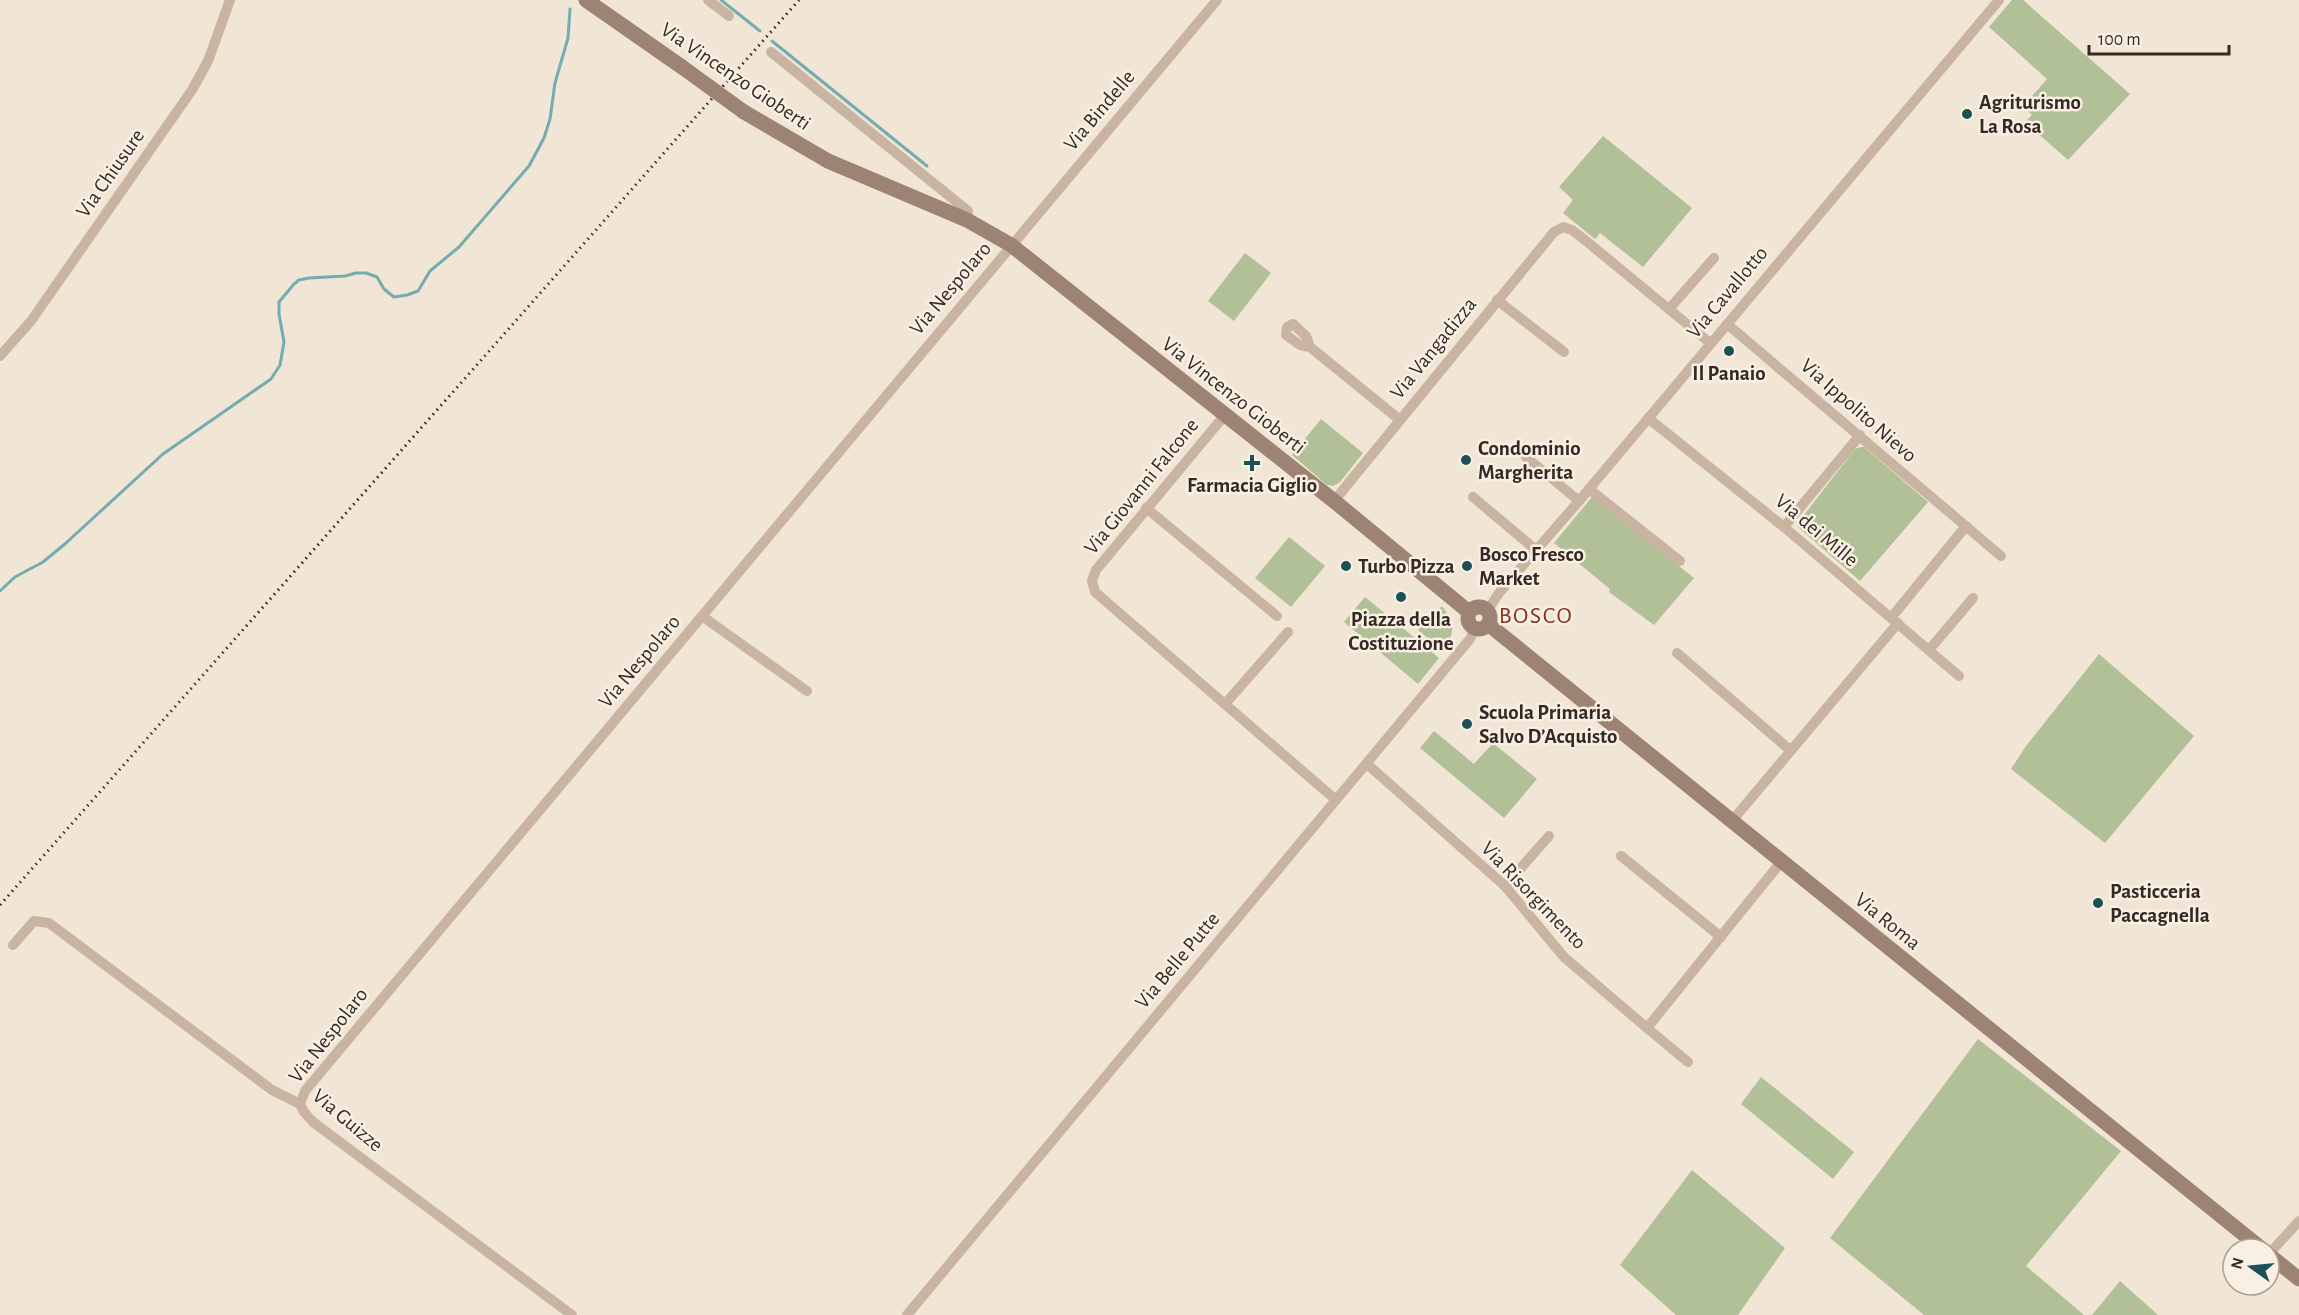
<svg xmlns="http://www.w3.org/2000/svg" width="2299" height="1315" font-family="'Alegreya Sans',sans-serif">
	<style>
		.green { fill: #b1c096 }
		.lines { fill: none; stroke-linecap: round; stroke-linejoin: round }
		.stream { stroke: #74acaf; stroke-width: 3 }
		.street { stroke: #c9b4a2; stroke-width: 10 }
		.secondary { stroke: #9d8373; stroke-width: 15 }
		.rail { stroke: #332925; stroke-width: 3; stroke-dasharray: 1.5 4.5; stroke-linecap: butt }
		.secondary-bridge { stroke: #9d8373; stroke-width: 15 }
		.poi-dot { fill: #195156; stroke: #f9efe2; stroke-width: 2 }
		.labels { text-anchor: middle; stroke-width: 5; stroke-linejoin: round; paint-order: stroke }
		.street-label { font-size: 21px; fill: #332925; stroke: #f9efe2 }
		.poi-label { font-size: 21px; font-weight: bold; fill: #332925; stroke: #f9efe2; text-anchor: start }
		.quarter-label { font-size: 24px; letter-spacing: 1.5px; fill: #85361b; stroke: #f9efe2 }
	</style>
	<rect width="100%" height="100%" fill="#f1e5d6"/>
	<!-- green -->
	<g class="green">
		<path d="M2012 0H2023L2130 94 2068 160 2025 122 2032 115 2023 106 2047 79 1989 27Z"/>
		<path d="M1603 136 1692 208 1643 267 1600 233 1595 239 1563 213 1573 200 1559 187Z"/>
		<path d="M1245 253 1271 273 1234 321 1208 301Z"/>
		<path d="M1321 419 1363 453 1340 482 1333 486 1327 485 1292 455Z"/>
		<path d="M1861 447H1864L1928 502 1860 581 1798 527 1797 524 1855 449Z"/>
		<path d="M1592 497 1694 578 1654 625 1609 592 1610 589 1554 543Z"/>
		<path d="M1289 537 1325 566 1291 607 1255 578Z"/>
		<path d="M1365 597 1439 658 1418 684 1344 622Z"/>
		<path d="M1442 606C1455 623 1456 633 1442 650L1418 630Z"/>
		<path d="M2099 654 2194 736 2105 843 2011 769 2026 746Z"/>
		<path d="M1434 731 1474 764 1493 743 1537 779 1504 818 1420 748Z"/>
		<path d="M1978 1039 2121 1151 2026 1266 2084 1315H1924L1830 1238Z"/>
		<path d="M1761 1077 1854 1152 1833 1179 1741 1104Z"/>
		<path d="M1692 1170 1785 1248 1738 1315H1676L1620 1265Z"/>
		<path d="M2120 1281 2158 1315H2092Z"/>
	</g>
	<g class="lines">
		<!-- stream -->
		<g class="stream">
			<path d="M721 0 760 31"/>
			<path d="M772 41 927 166"/>
			<path d="M0 591 15 577 43 562 66 543 163 454 271 379 280 365 284 342 279 314V302L294 284 299 280 309 278 345 276 356 273H366L377 277 384 289 394 297 407 295 418 291 430 271 459 247 529 166 544 138 550 119 555 83 568 38 570 9"/>
		</g>
		<!-- street -->
		<g class="street">
			<path d="M708 0 729 16"/>
			<path d="M771 52 968 211 967 220"/>
			<path d="M1497 300 1564 352"/>
			<path d="M1669 309 1714 258"/>
			<path d="M1727 324 2001 556"/>
			<path d="M1310 347 1300 345 1286 335 1287 327 1293 324 1306 336 1310 347 1400 420"/>
			<path d="M0 356 31 321 192 90 208 61 230 0"/>
			<path d="M1224 416 1096 570 1092 581 1095 592 1336 800"/>
			<path d="M1648 418 1784 527 1959 676"/>
			<path d="M1526 457 1579 501"/>
			<path d="M1589 489 1680 561"/>
			<path d="M1473 497 1536 550"/>
			<path d="M1334 501 1554 232 1563 227 1572 230 1585 240 1710 343"/>
			<path d="M1146 508 1277 616"/>
			<path d="M1784 527 1860 435"/>
			<path d="M1487 611 1499 593 1579 501 1999 0"/>
			<path d="M702 616 807 691"/>
			<path d="M1891 618 1966 526"/>
			<path d="M1929 650 1973 598"/>
			<path d="M1677 653 1790 750"/>
			<path d="M1225 704 1288 632"/>
			<path d="M1367 764 1505 886 1564 957 1647 1028 1781 862"/>
			<path d="M1731 822 1898 623"/>
			<path d="M1621 856 1721 937"/>
			<path d="M1505 886 1549 836"/>
			<path d="M13 945 34 921 49 923 272 1090 300 1104 304 1112 313 1122 572 1315"/>
			<path d="M1647 1028 1688 1062"/>
			<path d="M300 1104 305 1091 1217 0"/>
			<path d="M2269 1254 2299 1221"/>
			<path d="M907 1315 1470 639 1475 628"/>
		</g>
		<!-- secondary -->
		<g class="secondary">
			<path d="M586 0 682 67"/>
			<path d="M744 112 828 161 967 220 1011 245 1334 501 1469 612"/>
			<circle cx="1479" cy="618" r="11"/>
			<path d="M1488 624 2262 1249"/>
			<path d="M2269 1255 2299 1279"/>
		</g>
		<!-- rail -->
		<path class="rail" d="M0 905 799 0"/>
		<!-- secondary-bridge -->
		<path class="secondary-bridge" d="M682 67 744 112"/>
	</g>
	<!-- markers -->
	<g class="poi-dot">
		<circle cx="1967" cy="114" r="6"/>
		<circle cx="1729" cy="351" r="6"/>
		<circle cx="1466" cy="460" r="6"/>
		<path d="M1249 454h6v6h6v6h-6v6h-6v-6h-6v-6h6z"/>
		<circle cx="1346" cy="566" r="6"/>
		<circle cx="1467" cy="566" r="6"/>
		<circle cx="1401" cy="597" r="6"/>
		<circle cx="1467" cy="724" r="6"/>
		<circle cx="2098" cy="903" r="6"/>
	</g>
	<g class="labels">
		<!-- street labels -->
		<g class="street-label">
			<text transform="translate(736 76) rotate(34)" y="7">Via Vincenzo Gioberti</text>
			<text transform="translate(1099 110) rotate(-50)" y="7">Via Bindelle</text>
			<text transform="translate(110 173) rotate(-55)" y="7">Via Chiusure</text>
			<text transform="translate(950 288) rotate(-50)" y="7">Via Nespolaro</text>
			<text transform="translate(1727 292) rotate(-50)" y="7">Via Cavallotto</text>
			<text transform="translate(1433 348) rotate(-51)" y="7">Via Vangadizza</text>
			<text transform="translate(1234 395) rotate(38)" y="7">Via Vincenzo Gioberti</text>
			<text transform="translate(1859 410) rotate(41)" y="7">Via Ippolito Nievo</text>
			<text transform="translate(1141 486) rotate(-51)" y="7">Via Giovanni Falcone</text>
			<text transform="translate(1817 530) rotate(40)" y="7">Via dei Mille</text>
			<text transform="translate(639 661) rotate(-50)" y="7">Via Nespolaro</text>
			<text transform="translate(1534 895) rotate(46)" y="7">Via Risorgimento</text>
			<text transform="translate(1888 921) rotate(39)" y="7">Via Roma</text>
			<text transform="translate(1177 960) rotate(-50)" y="7">Via Belle Putte</text>
			<text transform="translate(328 1035) rotate(-52)" y="7">Via Nespolaro</text>
			<text transform="translate(348 1120) rotate(40)" y="7">Via Guizze</text>
		</g>
		<!-- poi labels -->
		<g class="poi-label">
			<text x="1979" y="109">Agriturismo<tspan x="1979" dy="24">La Rosa</tspan></text>
			<text x="1729" y="380" text-anchor="middle">Il Panaio</text>
			<text x="1478" y="455">Condominio<tspan x="1478" dy="24">Margherita</tspan></text>
			<text x="1252" y="492" text-anchor="middle">Farmacia Giglio</text>
			<text x="1479" y="561">Bosco Fresco<tspan x="1479" dy="24">Market</tspan></text>
			<text x="1358" y="573">Turbo Pizza</text>
			<text x="1401" y="626" text-anchor="middle">Piazza della<tspan x="1401" dy="24">Costituzione</tspan></text>
			<text x="1479" y="719">Scuola Primaria<tspan x="1479" dy="24">Salvo D’Acquisto</tspan></text>
			<text x="2110" y="898">Pasticceria<tspan x="2110" dy="24">Paccagnella</tspan></text>
		</g>
		<!-- quarter labels -->
		<g class="quarter-label">
			<text x="1536" y="623">BOSCO</text>
		</g>
	</g>
	<!-- north arrow -->
	<g transform="translate(2251 1267) rotate(285)"><circle r="28" fill="#f9efe2" stroke="#aaa096" stroke-width="1.5"/>
	<path d="M0-4.5L10 22L0 15L-10 22Z" fill="#195156"/>
	<text y="-9" font-size="16" font-weight="bold" text-anchor="middle" fill="#332925">N</text>
	</g>
	<!-- scale -->
	<path d="M2089 45v9h140v-9" fill="none" stroke="#332925" stroke-width="3"/>
	<text x="2098" y="45" font-size="18" fill="#332925" stroke="#f9efe2" stroke-width="4.5" paint-order="stroke">100 m</text>
</svg>
